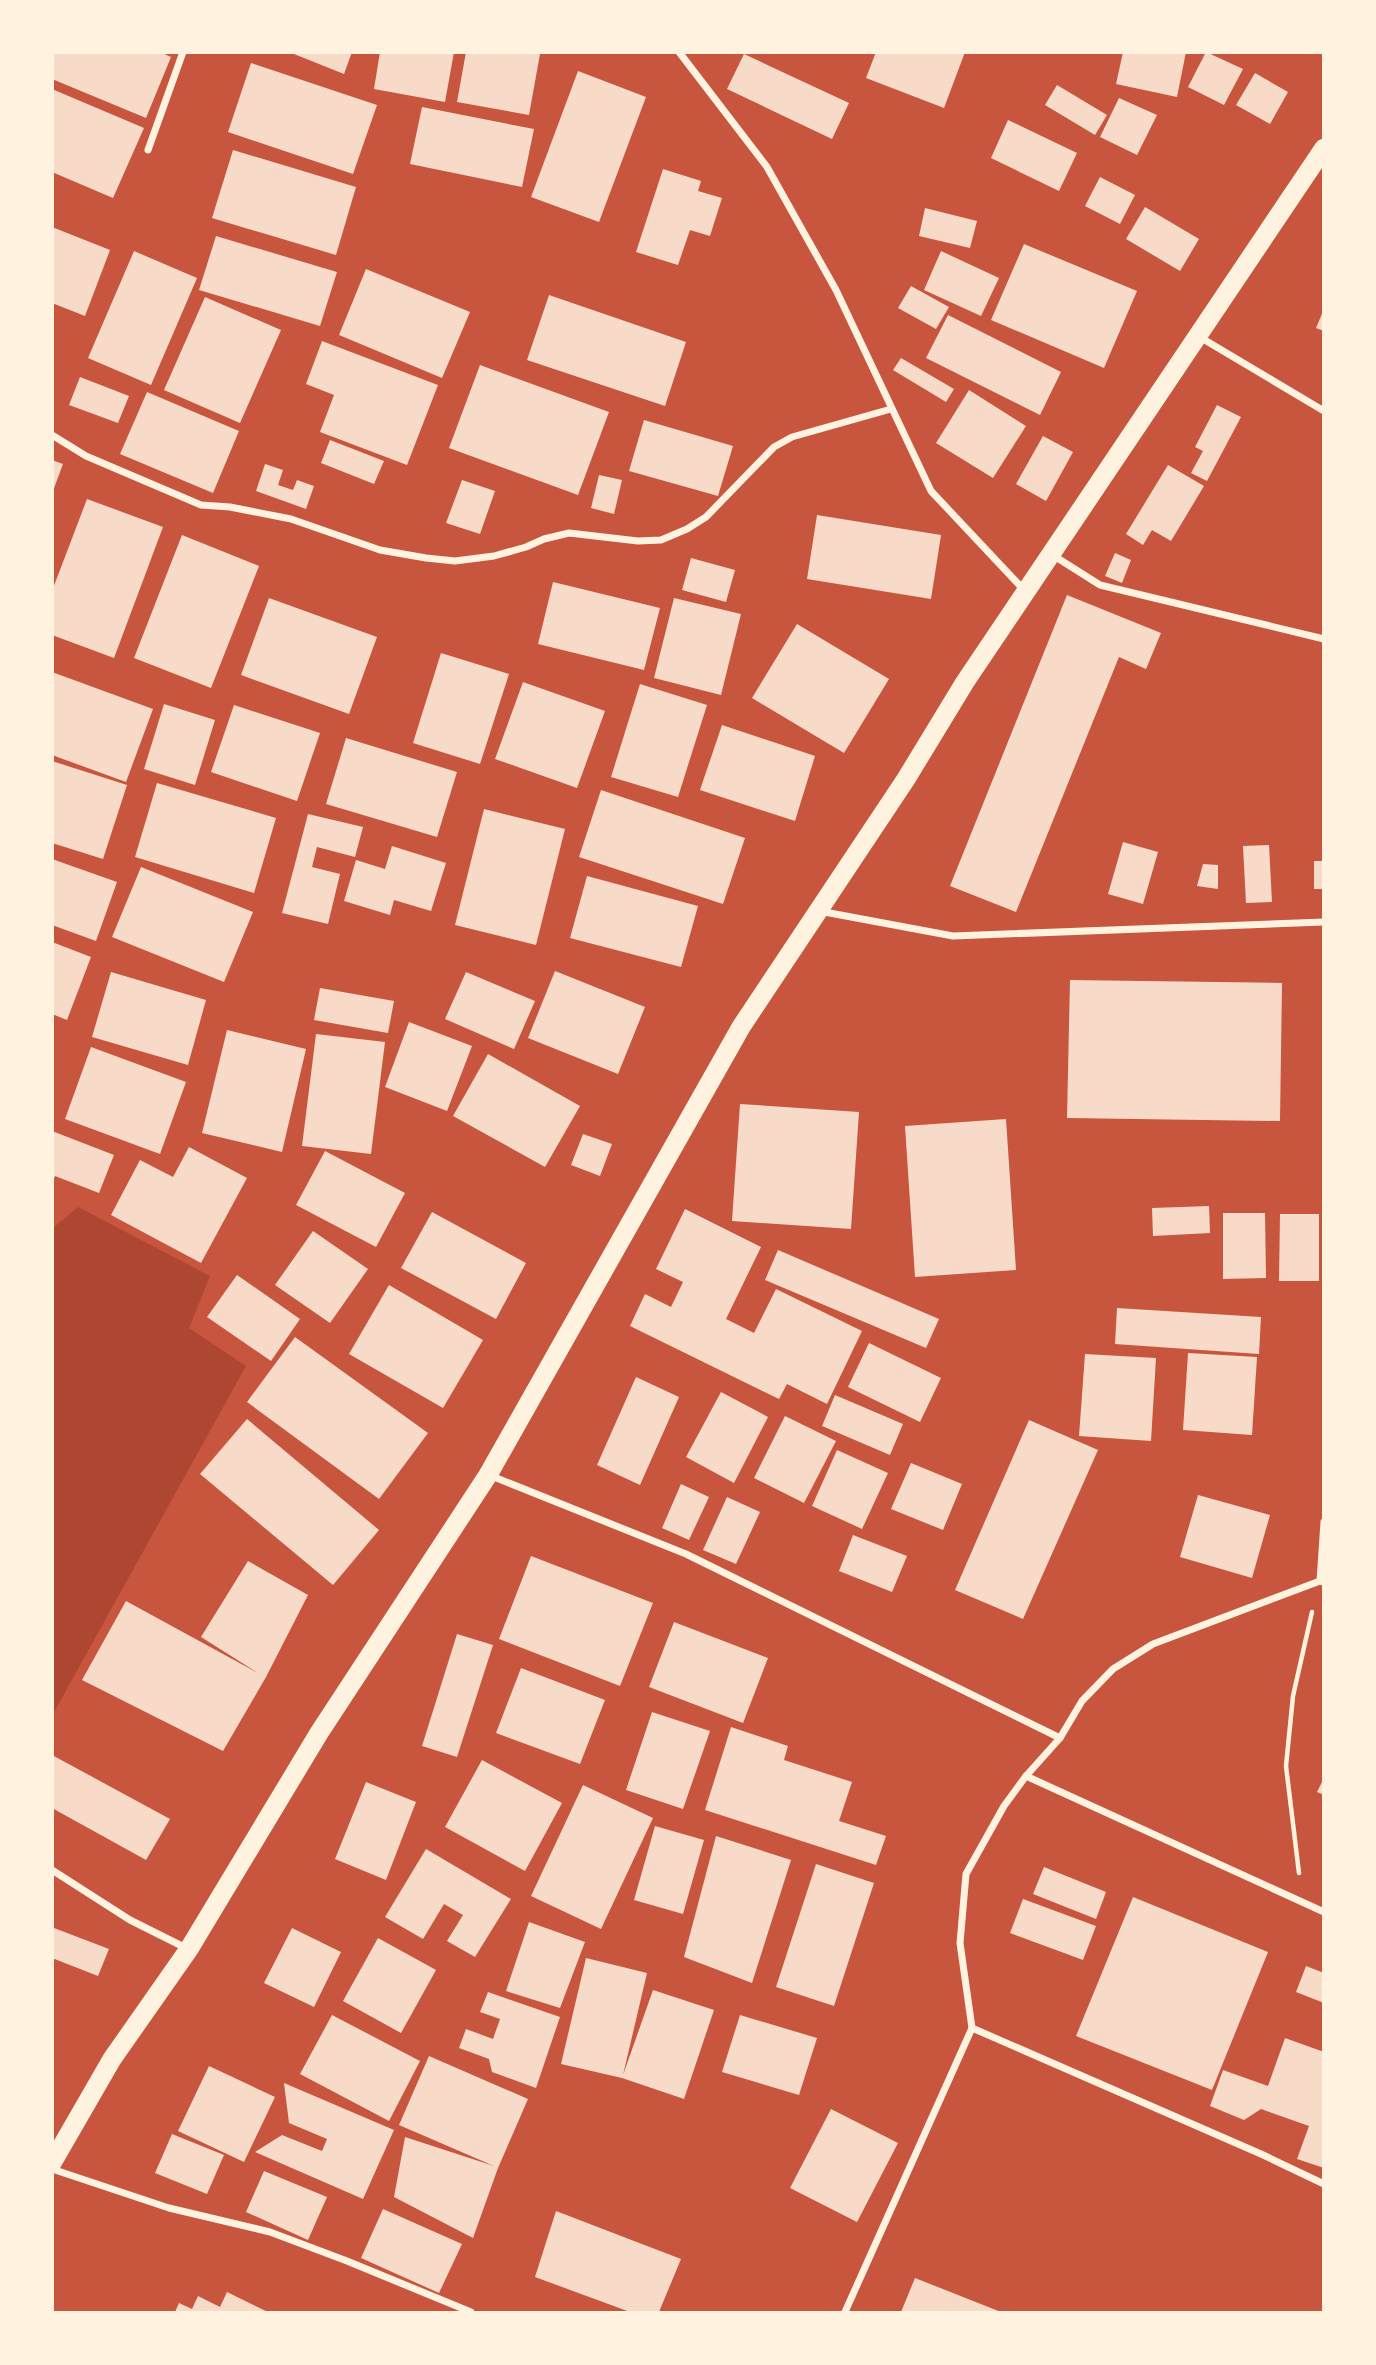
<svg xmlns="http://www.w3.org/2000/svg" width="1376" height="2365" font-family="'Fira Sans Condensed',sans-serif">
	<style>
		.green { fill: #ae4732 }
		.building { fill: #f7dbc8 }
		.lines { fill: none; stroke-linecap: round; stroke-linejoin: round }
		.path { stroke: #fff3e0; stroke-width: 4.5 }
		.minor { stroke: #fff3e0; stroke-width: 7 }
		.trunk { stroke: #fff3e0; stroke-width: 19 }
	</style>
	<rect width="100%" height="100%" fill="#c8553d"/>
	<!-- green -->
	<path class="green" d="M78 1207 210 1276 189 1328 246 1366 53 1714V1228Z"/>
	<!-- building -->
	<g class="building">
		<path d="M52 52H160L171 57 146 118 52 79Z"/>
		<path d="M289 52H352L344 74Z"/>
		<path d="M380 52H454L445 102 374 89Z"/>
		<path d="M466 52 540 54 529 115 457 102Z"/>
		<path d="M876 52H965L944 108 866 78Z"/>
		<path d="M1123 52H1186L1177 97 1116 84Z"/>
		<path d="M1206 52 1243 69 1224 105 1188 87Z"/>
		<path d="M744 54 849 103 832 139 727 89Z"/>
		<path d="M251 63 377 105 353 174 228 132Z"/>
		<path d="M578 71 646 97 599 222 531 197Z"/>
		<path d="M1255 73 1288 92 1270 124 1236 105Z"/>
		<path d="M1057 85 1107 115 1095 135 1045 105Z"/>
		<path d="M52 89 144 128 113 198 52 172Z"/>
		<path d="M1119 98 1157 115 1137 155 1100 137Z"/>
		<path d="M422 107 534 129 522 187 410 164Z"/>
		<path d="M1008 120 1077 153 1059 191 991 158Z"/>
		<path d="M233 150 356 187 336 255 212 218Z"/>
		<path d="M663 169 701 181 698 191 722 198 710 236 690 230 678 265 636 252Z"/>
		<path d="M1100 177 1135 195 1120 224 1085 206Z"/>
		<path d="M1145 207 1199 239 1180 271 1126 239Z"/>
		<path d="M925 208 977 221 970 248 919 236Z"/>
		<path d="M52 227 110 250 85 316 52 303Z"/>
		<path d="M216 236 337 272 320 326 199 290Z"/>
		<path d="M1024 244 1137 291 1104 368 991 320Z"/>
		<path d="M134 251 197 278 151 385 88 358Z"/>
		<path d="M941 251 999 278 981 316 924 290Z"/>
		<path d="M366 269 470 312 442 378 339 335Z"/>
		<path d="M911 286 949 307 936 329 898 308Z"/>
		<path d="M549 295 686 342 665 406 527 360Z"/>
		<path d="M205 297 281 330 240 423 164 390Z"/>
		<path d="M1324 309V331L1316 328Z"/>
		<path d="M948 315 1061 372 1040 415 926 358Z"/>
		<path d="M322 341 438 385 407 465 320 432 334 395 306 384Z"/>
		<path d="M901 358 954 389 946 402 893 370Z"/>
		<path d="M480 365 609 412 578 495 449 448Z"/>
		<path d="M80 377 129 396 118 423 69 405Z"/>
		<path d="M969 390 1026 426 993 478 936 443Z"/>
		<path d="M147 392 239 431 213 493 120 454Z"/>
		<path d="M1217 405 1241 417 1207 481 1191 473 1203 451 1195 447Z"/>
		<path d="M644 420 733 446 718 496 629 471Z"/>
		<path d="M1043 436 1073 452 1046 501 1016 484Z"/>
		<path d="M330 440 384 461 374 484 321 463Z"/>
		<path d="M52 460 63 464 53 491H52Z"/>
		<path d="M265 464 283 470 278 485 293 490 297 480 314 486 306 509 256 491Z"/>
		<path d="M1168 465 1204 486 1171 541 1152 530 1143 545 1126 534Z"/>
		<path d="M599 475 622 480 614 514 591 508Z"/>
		<path d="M462 480 495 491 480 534 446 523Z"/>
		<path d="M87 499 163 527 114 658 52 635V591Z"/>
		<path d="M817 515 941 535 931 599 807 579Z"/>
		<path d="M182 535 259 566 211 688 134 658Z"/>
		<path d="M1115 553 1131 560 1122 583 1105 576Z"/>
		<path d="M691 558 735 570 726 602 682 590Z"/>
		<path d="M553 582 660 608 644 670 538 644Z"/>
		<path d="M1067 595 1161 633 1146 669 1119 657 1016 912 950 886Z"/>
		<path d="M269 598 377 637 349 714 241 675Z"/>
		<path d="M674 598 741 614 721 695 654 678Z"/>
		<path d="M797 624 889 679 844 753 752 698Z"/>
		<path d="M441 653 509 674 480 764 413 743Z"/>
		<path d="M52 672 153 709 126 782 52 755Z"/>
		<path d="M523 682 605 711 577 788 495 759Z"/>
		<path d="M640 684 707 705 678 797 611 777Z"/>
		<path d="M164 704 215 720 195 785 144 769Z"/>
		<path d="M234 705 320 733 297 801 211 772Z"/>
		<path d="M722 725 815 756 795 821 700 790Z"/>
		<path d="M346 738 457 772 437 837 326 804Z"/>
		<path d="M52 761 127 785 103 859 52 843Z"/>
		<path d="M157 783 276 818 254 893 135 857Z"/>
		<path d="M601 790 745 838 723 904 579 857Z"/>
		<path d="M484 809 565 829 536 945 455 925Z"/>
		<path d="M308 814 363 827 355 857 317 847 312 867 340 874 328 924 282 913Z"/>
		<path d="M1123 842 1158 852 1143 904 1108 894Z"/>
		<path d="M1269 845 1272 902 1246 903 1243 846Z"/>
		<path d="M392 846 446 863 431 911 394 900 390 915 344 901 356 860 385 869Z"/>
		<path d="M52 859 117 882 96 941 52 925Z"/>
		<rect x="1314" y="861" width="10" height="28"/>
		<path d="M1203 864 1218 865V889L1197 886Z"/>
		<path d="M141 867 253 912 224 982 112 937Z"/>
		<path d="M587 876 698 906 681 967 570 938Z"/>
		<path d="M52 942 91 957 67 1020 52 1014Z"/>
		<path d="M555 971 645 1007 618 1074 528 1038Z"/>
		<path d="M111 972 206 1000 188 1065 92 1037Z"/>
		<path d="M466 972 535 1001 514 1049 445 1019Z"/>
		<path d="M1070 980 1282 983 1280 1121 1067 1118Z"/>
		<path d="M320 988 394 1001 388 1033 314 1020Z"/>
		<path d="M409 1022 472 1046 447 1111 385 1087Z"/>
		<path d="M227 1030 306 1049 282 1152 202 1133Z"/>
		<path d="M316 1034 385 1042 371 1154 302 1146Z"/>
		<path d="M91 1047 186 1082 160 1154 65 1119Z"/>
		<path d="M488 1054 580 1106 545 1167 453 1116Z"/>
		<path d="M740 1104 859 1112 851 1229 732 1221Z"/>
		<path d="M1006 1119 1016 1270 915 1277 905 1126Z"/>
		<path d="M52 1131 114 1155 99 1193 55 1176 52 1183Z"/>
		<path d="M583 1134 612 1144 600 1176 571 1165Z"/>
		<path d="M189 1147 247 1178 201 1263 111 1215 140 1160 173 1177Z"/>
		<path d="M325 1151 405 1193 376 1247 296 1205Z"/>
		<path d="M1209 1206 1210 1233 1153 1236 1152 1208Z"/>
		<path d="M685 1209 761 1247 726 1319 754 1333 776 1289 862 1331 827 1404 787 1384 779 1399 630 1326 645 1294 671 1307 683 1282 656 1269Z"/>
		<path d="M432 1212 526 1263 496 1319 401 1268Z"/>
		<path d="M1223 1213H1265L1266 1278 1223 1279Z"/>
		<path d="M1280 1214H1319V1281H1279Z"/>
		<path d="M313 1231 368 1269 330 1323 275 1285Z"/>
		<path d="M778 1250 939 1319 926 1348 765 1280Z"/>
		<path d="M237 1275 300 1319 271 1361 207 1317Z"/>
		<path d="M389 1285 483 1340 443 1408 349 1354Z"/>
		<path d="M1117 1308 1261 1317 1259 1354 1115 1344Z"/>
		<path d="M295 1337 428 1433 379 1499 247 1402Z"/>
		<path d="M869 1343 941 1378 920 1422 848 1387Z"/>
		<path d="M1188 1353 1257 1357 1252 1435 1183 1430Z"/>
		<path d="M1085 1354 1156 1358 1151 1441 1079 1436Z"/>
		<path d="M636 1377 679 1397 640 1485 597 1465Z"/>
		<path d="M721 1392 768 1417 734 1483 686 1457Z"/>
		<path d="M835 1395 903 1424 890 1455 822 1426Z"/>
		<path d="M785 1416 836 1441 804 1503 754 1478Z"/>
		<path d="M247 1419 379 1530 333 1585 200 1474Z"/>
		<path d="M1029 1420 1098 1450 1023 1619 955 1590Z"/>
		<path d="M837 1450 888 1473 862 1529 812 1506Z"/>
		<path d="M911 1463 962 1484 943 1530 891 1509Z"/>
		<path d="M681 1484 709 1497 689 1540 662 1528Z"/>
		<path d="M1198 1495 1270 1515 1252 1578 1180 1557Z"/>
		<path d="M727 1497 760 1512 736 1564 703 1550Z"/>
		<path d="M853 1535 907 1556 892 1592 839 1571Z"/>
		<path d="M531 1556 653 1603 620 1686 499 1639Z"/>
		<path d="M248 1561 308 1595 266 1677 223 1751 82 1680 126 1601 258 1673 201 1637Z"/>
		<path d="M674 1622 768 1658 743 1723 649 1687Z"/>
		<path d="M457 1634 493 1645 457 1757 422 1746Z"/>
		<path d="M521 1668 605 1700 580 1764 496 1733Z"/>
		<path d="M652 1712 710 1731 683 1809 626 1790Z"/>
		<path d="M731 1727 788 1746 784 1760 852 1782 839 1821 886 1836 876 1865 705 1810Z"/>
		<path d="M52 1755 170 1819 146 1860 52 1808Z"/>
		<path d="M482 1760 562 1803 525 1871 445 1827Z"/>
		<path d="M1324 1778V1795L1317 1792Z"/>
		<path d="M366 1782 416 1802 386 1880 335 1859Z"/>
		<path d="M583 1785 653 1818 601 1929 531 1896Z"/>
		<path d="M655 1826 704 1840 683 1914 634 1900Z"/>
		<path d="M716 1836 791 1860 752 1983 684 1957Z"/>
		<path d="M426 1849 511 1899 475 1957 447 1941 463 1915 444 1904 423 1939 385 1917Z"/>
		<path d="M816 1864 874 1883 834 2006 776 1987Z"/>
		<path d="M1044 1867 1106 1892 1096 1919 1033 1894Z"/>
		<path d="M1133 1897 1268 1952 1212 2090 1076 2036Z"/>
		<path d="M1023 1899 1096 1926 1083 1960 1010 1933Z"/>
		<path d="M529 1922 585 1942 560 2008 506 1991Z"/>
		<path d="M54 1928 109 1949 98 1976 52 1958Z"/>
		<path d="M292 1928 341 1952 314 2007 264 1983Z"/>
		<path d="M378 1938 436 1970 401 2033 343 2001Z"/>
		<path d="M586 1958 647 1973 623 2075 653 1990 714 2010 684 2099 622 2078 561 2064Z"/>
		<path d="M1306 1966 1324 1973V2003L1296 1992Z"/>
		<path d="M488 1992 560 2017 536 2088 492 2072 489 2059 459 2048 466 2029 493 2039 500 2019 480 2012Z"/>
		<path d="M332 2015 420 2061 389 2121 300 2074Z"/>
		<path d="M740 2015 817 2038 799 2095 722 2072Z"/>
		<path d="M1285 2038 1324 2052V2168L1297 2159 1309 2126 1261 2109 1244 2120 1210 2106 1223 2070 1268 2086Z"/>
		<path d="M429 2056 528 2099 498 2168 473 2238 394 2197 405 2137 494 2166 399 2125Z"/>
		<path d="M209 2066 275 2097 244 2162 178 2131Z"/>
		<path d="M284 2083 394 2130 363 2199 255 2152 282 2135 322 2151 327 2139 289 2123Z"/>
		<path d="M831 2109 898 2143 857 2222 790 2188Z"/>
		<path d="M172 2134 224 2155 207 2194 155 2173Z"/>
		<path d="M264 2171 327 2197 308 2240 246 2212Z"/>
		<path d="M383 2209 462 2244 439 2293 361 2258Z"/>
		<path d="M556 2211 681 2259 659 2312H630L535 2277Z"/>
		<path d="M915 2278 1001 2312H901Z"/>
		<path d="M227 2292 268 2312H175L179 2303 192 2309 198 2296 220 2307Z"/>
	</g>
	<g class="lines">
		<!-- path -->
		<path class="path" d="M1299 1873 1286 1766 1293 1696 1312 1612"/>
		<!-- minor -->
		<g class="minor">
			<path d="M679 52 767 167 836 290 931 491 1024 590"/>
			<path d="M148 150 183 52"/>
			<path d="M1198 336 1324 411"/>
			<path d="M52 435 86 456 201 505 230 507 291 519 380 550 426 558 455 561 494 556 526 547 544 539 569 533 638 541 661 540 687 529 706 517 774 447 792 437 891 409"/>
			<path d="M1051 554 1100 585 1324 639"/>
			<path d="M819 911 953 936 1324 922"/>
			<path d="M489 1475 686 1554 1060 1738"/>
			<path d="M1323 1582 1320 1581 1324 1522"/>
			<path d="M1026 1776 1324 1912"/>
			<path d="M52 1870 130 1920 188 1949"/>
			<path d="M972 2028 1261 2154 1324 2184"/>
			<path d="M52 2169 169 2208 270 2232 347 2261 471 2312"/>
			<path d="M845 2312 972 2028 960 1943 966 1874 1004 1806 1026 1776 1060 1738 1082 1701 1113 1669 1153 1644 1320 1581"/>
		</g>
		<!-- trunk -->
		<path class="trunk" d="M52 2163 112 2059 189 1949 319 1733 488 1475 741 1027 906 779 965 682 1324 148"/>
	</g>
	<!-- border -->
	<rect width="1376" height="2365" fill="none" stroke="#fff3e0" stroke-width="108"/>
</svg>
